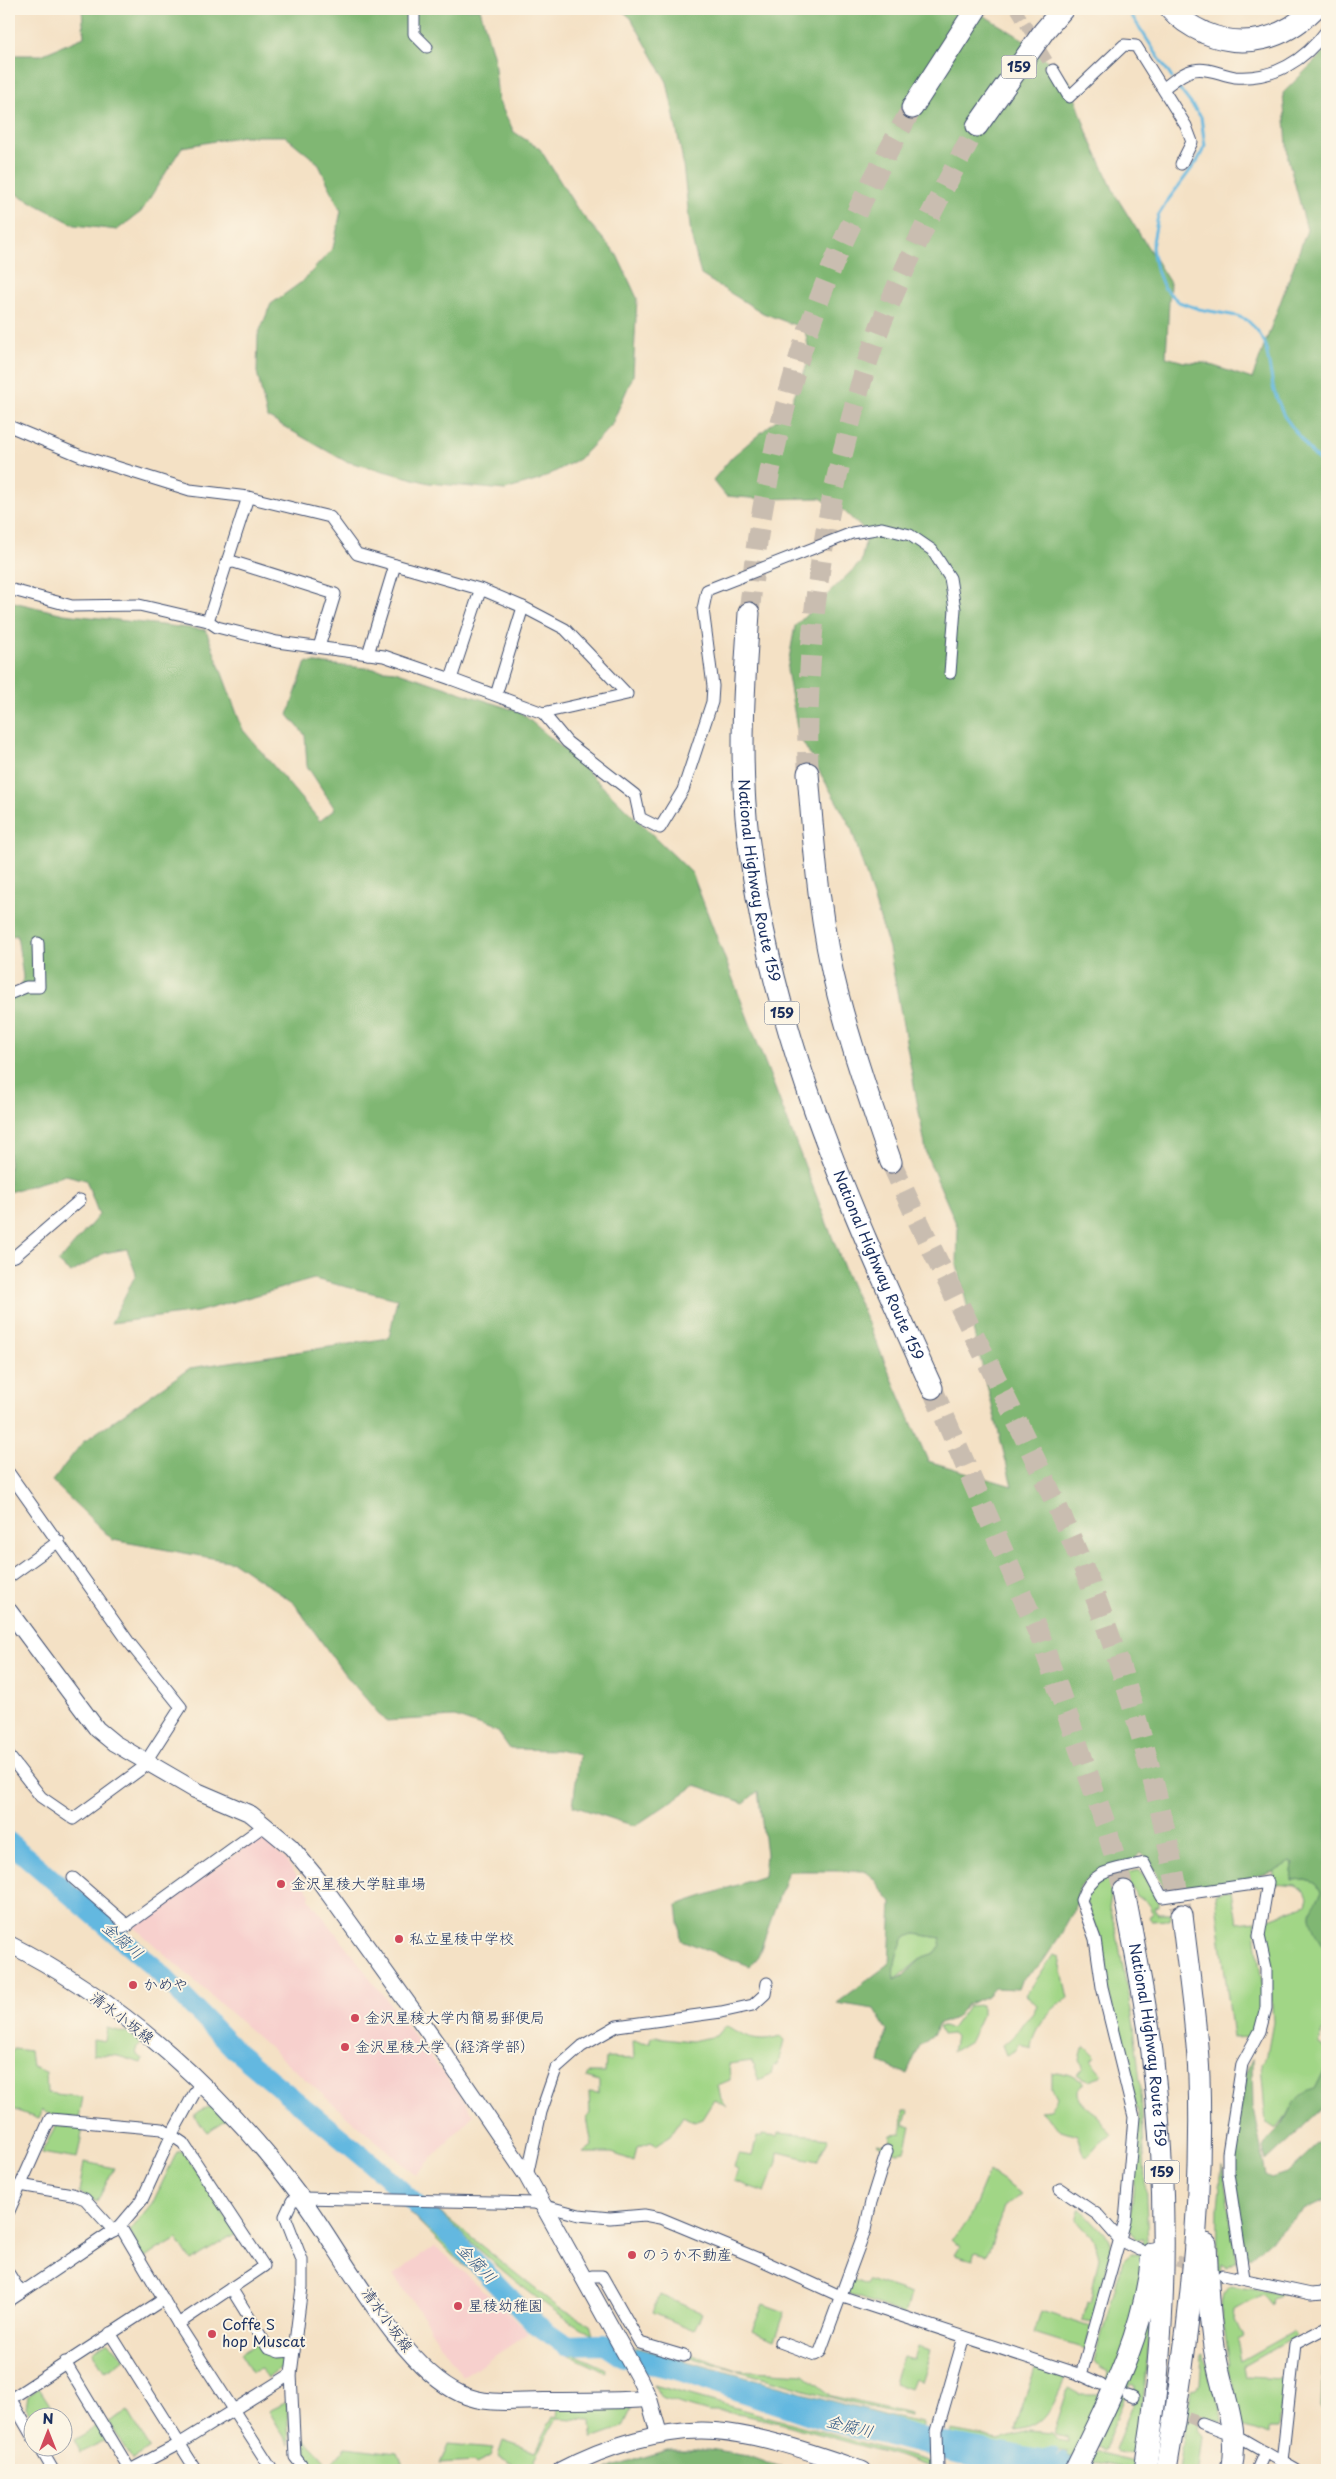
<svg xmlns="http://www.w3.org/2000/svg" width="1336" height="2479" font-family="'Playpen Sans','Klee One',sans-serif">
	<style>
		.built { fill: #f7d0cd }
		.green { fill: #a1d686; stroke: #5e8272 }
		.forest { fill: #80b773; stroke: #4e7368; fill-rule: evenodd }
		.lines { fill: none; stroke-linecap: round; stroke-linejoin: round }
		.stream { stroke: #63b8e0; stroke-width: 3 }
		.canal { stroke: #63b8e0; stroke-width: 11 }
		.river { stroke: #63b8e0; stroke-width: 20 }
		.street-tunnel { stroke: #c9bdb0; stroke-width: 11; stroke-dasharray: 11 5.5; stroke-linecap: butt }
		.highway-tunnel { stroke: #c9bdb0; stroke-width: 21; stroke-dasharray: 21 11; stroke-linecap: butt }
		.street-casing { stroke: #3c4a6d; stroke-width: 13 }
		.secondary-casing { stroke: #3c4a6d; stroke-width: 18 }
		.highway-casing { stroke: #3c4a6d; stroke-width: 23 }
		.street { stroke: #fff; stroke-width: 11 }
		.secondary { stroke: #fff; stroke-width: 16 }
		.highway { stroke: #fff; stroke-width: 21 }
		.poi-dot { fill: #d1495b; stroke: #fcf5e5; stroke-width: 2 }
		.labels { text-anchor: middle; stroke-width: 4; stroke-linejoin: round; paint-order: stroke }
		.shield { fill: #fcf5e5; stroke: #5e6a86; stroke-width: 1 }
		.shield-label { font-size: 14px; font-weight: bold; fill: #1b2f5e }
		.street-label { font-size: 15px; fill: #1b2f5e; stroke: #fcf5e5 }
		.poi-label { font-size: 15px; fill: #1b2f5e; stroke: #fcf5e5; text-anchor: start }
		.water-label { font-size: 16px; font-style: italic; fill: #315885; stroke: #fcf5e5 }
	</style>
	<rect width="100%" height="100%" fill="#fcf5e5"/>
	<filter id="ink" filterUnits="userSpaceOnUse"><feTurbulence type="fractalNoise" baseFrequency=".02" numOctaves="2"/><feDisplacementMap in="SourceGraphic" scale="10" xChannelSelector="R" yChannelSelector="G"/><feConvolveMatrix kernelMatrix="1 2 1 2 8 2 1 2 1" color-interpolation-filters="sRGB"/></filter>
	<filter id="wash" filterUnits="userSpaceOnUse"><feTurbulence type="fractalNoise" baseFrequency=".0096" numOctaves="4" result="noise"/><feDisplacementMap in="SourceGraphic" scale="20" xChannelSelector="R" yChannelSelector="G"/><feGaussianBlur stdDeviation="1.12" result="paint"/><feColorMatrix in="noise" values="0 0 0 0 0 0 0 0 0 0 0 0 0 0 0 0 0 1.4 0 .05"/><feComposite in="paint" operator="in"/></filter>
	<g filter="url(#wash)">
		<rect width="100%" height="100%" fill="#f4e1c5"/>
		<!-- built -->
		<g class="built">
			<path d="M259 1837 285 1859 310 1893 309 1898 474 2114 416 2175 341 2111 134 1927Z"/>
			<path d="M435 2246 529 2333 463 2377 430 2329V2326L393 2275Z"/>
		</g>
		<!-- green -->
		<g class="green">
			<path d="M1290 1862 1293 1864 1291 1881 1306 1880 1317 1883 1321 1892 1317 1902 1312 1908 1310 1917 1327 1954V2030L1322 2032 1319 2044 1327 2049V2065L1315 2090C1288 2094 1293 2115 1275 2130L1266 2124 1261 2064 1267 2055 1273 2022 1266 1923 1267 1919 1306 1904 1308 1897 1305 1890 1296 1886 1274 1884V1872Z"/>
			<path d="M1140 1870 1159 1900V1907L1155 1908 1157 1913H1171L1170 1919 1151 1920 1149 1917 1153 1912C1149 1902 1145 1899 1136 1896 1132 1886 1128 1882 1117 1880L1113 1885 1109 1908 1116 1929 1134 2027 1141 2091 1148 2242 1143 2281 1134 2324 1081 2449 1142 2464 1136 2470 1067 2457 1068 2452C1059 2450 1053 2451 1044 2452 1016 2452 978 2442 950 2435L951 2430 999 2439 1030 2431 1053 2433 1059 2440 1068 2442 1067 2437 1056 2434 1055 2429 1068 2389 1079 2395H1099L1108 2374 1107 2371 1100 2368 1094 2361 1123 2260 1131 2253 1141 2256 1143 2239 1136 2240 1130 2229 1139 2117 1106 1982 1107 1980 1106 1960 1100 1937 1085 1898 1098 1880Z"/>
			<path d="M1232 1891 1237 1923 1256 1921C1253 1953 1269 1986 1260 2019 1259 2025 1254 2032 1251 2037L1233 2038 1215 1893Z"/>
			<path d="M915 1934 941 1938V1945L935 1953 923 1957 895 1980C893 1964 897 1952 904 1937Z"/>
			<path d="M1053 1955 1059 1957 1068 1998C1051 2008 1032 2028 1031 2049L1020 2043 1016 2050 1006 2055 1002 2045C1012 2039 1014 2035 1021 2026 1027 2016 1030 2021 1037 2005L1026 1995Z"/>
			<path d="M982 2005V2015L970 2041 952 2052 955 2037 951 2034 942 2035 938 2027 944 2026 952 2029 968 2006Z"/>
			<path d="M726 2025C743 2037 759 2043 780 2036L784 2040 778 2064 773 2066 771 2075 759 2081 752 2061 729 2064 730 2080 718 2085 721 2100 727 2107 714 2100 702 2119 694 2122 683 2116 670 2136 656 2145 651 2142 637 2147 634 2161 612 2153H583L592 2146 587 2117 590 2115 589 2092 599 2093V2081L586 2077 588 2073H605L606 2058 634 2059 633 2041 650 2043V2039L655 2037 691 2041 717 2036Z"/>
			<path d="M107 2028 130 2034 140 2043 136 2050 137 2055 143 2059 141 2063 118 2056 93 2054V2039L105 2041Z"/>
			<path d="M1086 2047 1095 2056 1091 2061 1103 2075 1089 2080 1077 2075 1083 2067 1080 2059 1083 2048Z"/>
			<path d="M14 2049 30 2051 32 2067 46 2072 47 2093 83 2097 79 2118 50 2115 42 2110 38 2119 13 2109 9 2105V2056Z"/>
			<path d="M1057 2072 1071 2075 1084 2082 1078 2090C1077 2102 1089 2109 1097 2115 1103 2121 1108 2129 1113 2135L1098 2144 1087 2157 1082 2151 1077 2135 1061 2130 1040 2111 1050 2110 1057 2097 1052 2088V2073Z"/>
			<path d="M215 2106 229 2118 207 2132 194 2116C198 2109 207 2108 215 2106Z"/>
			<path d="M903 2110H908L904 2125 911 2127 905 2151 897 2152 878 2145 877 2143 890 2145 891 2135 902 2134Z"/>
			<path d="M56 2126 83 2128 77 2159 41 2153Z"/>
			<path d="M779 2133 829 2138 817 2161 778 2152 777 2162 765 2192 734 2181 738 2170 734 2168 738 2154 752 2156 757 2137H761L762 2134 778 2136Z"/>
			<path d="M177 2152H184L236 2233 191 2261 177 2239 143 2259 130 2231 152 2204Z"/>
			<path d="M84 2162 114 2168 97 2202 79 2192Z"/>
			<path d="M1222 2165 1237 2261 1227 2267 1222 2264 1220 2286 1217 2284 1218 2207Z"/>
			<path d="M989 2172 1022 2194 1005 2208 987 2255 976 2252 973 2260 955 2255 960 2247 951 2239 968 2222Z"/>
			<path d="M1080 2207 1109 2239 1112 2250 1092 2323 1083 2321 1087 2301 1090 2302 1099 2257 1095 2240 1076 2220Z"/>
			<path d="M438 2211 559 2308 590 2324 593 2335C536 2303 486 2257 438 2211Z"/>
			<path d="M409 2212 546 2336 566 2350 606 2369 607 2373 561 2351 549 2342 450 2253Z"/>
			<path d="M851 2279 866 2285 869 2280 911 2294 905 2314 849 2294 847 2290Z"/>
			<path d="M1230 2286 1284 2294 1273 2298 1272 2306 1263 2295 1236 2310 1235 2320 1243 2337 1237 2340 1241 2361 1293 2332 1297 2336 1244 2366 1246 2377 1283 2379 1278 2429H1269V2435L1242 2426 1227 2365H1229C1227 2348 1214 2295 1230 2286Z"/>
			<path d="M660 2295 702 2313 694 2330 653 2313Z"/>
			<path d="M763 2304 785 2312 775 2340 752 2331Z"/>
			<path d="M1152 2308 1145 2385 1138 2440 1141 2444 1140 2455 1117 2452 1115 2449 1133 2404 1134 2386 1129 2384 1104 2452 1095 2447Z"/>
			<path d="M1041 2311 1091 2327 1085 2349 1034 2333Z"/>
			<path d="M108 2341 125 2359 105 2371 93 2351Z"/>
			<path d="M259 2342 284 2361V2366L268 2379 261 2369 252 2372 240 2353Z"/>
			<path d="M635 2347 890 2417 923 2423V2429L637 2352Z"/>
			<path d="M918 2347 931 2351 921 2382 914 2379 910 2389 894 2383 903 2356 914 2359Z"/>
			<path d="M1327 2350V2418L1321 2407 1323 2354Z"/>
			<path d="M688 2353 737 2370 804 2374 832 2396 910 2414V2416L854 2404 687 2356Z"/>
			<path d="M1204 2353 1209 2381 1213 2380 1223 2423 1201 2415 1199 2431 1203 2436 1199 2470H1179L1191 2390 1196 2389 1200 2384 1202 2354Z"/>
			<path d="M1035 2368 1065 2378C1053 2403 1047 2428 1015 2430Z"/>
			<path d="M654 2385 934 2463 935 2469 898 2456 768 2420 726 2412H709L661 2398Z"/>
			<path d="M39 2388 57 2416 32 2418 26 2407 28 2396Z"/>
			<path d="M287 2402 289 2445 269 2411Z"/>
			<path d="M558 2408H632L623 2427 592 2438 591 2420 557 2418 534 2459 539 2467 535 2470H513L515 2465 498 2456 503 2441 535 2452 553 2416 557 2417Z"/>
			<path d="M128 2411 150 2448 132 2459 109 2422Z"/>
			<path d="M98 2426 106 2439 81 2453 74 2440Z"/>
			<path d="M298 2431 325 2460 317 2470H312L301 2453Z"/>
			<path d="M448 2444 493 2448 490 2457 476 2464 474 2462 440 2464Z"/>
			<path d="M345 2447 397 2453 404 2470H326Z"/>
		</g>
		<!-- forest -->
		<g class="forest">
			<path d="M82 9H480L494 58 498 100 514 132 540 149 578 210 617 255 637 298 633 376 611 426 579 459 539 480 505 490 429 483 345 461 267 417 257 372 258 335 271 304 303 281 333 248 341 211 318 163 285 136H243L182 147 141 212 117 230 75 225 9 190V55H41L84 37Z"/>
			<path d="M620 9H973L1026 41 1070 82 1088 135 1116 196 1170 283 1166 357 1184 362 1205 363 1252 379 1307 230 1288 158 1283 93 1327 49V1954C1321 1942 1306 1923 1311 1909 1314 1903 1318 1899 1321 1892L1316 1883 1306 1880 1291 1881 1293 1864 1291 1862 1274 1872 1215 1885 1175 1886 1165 1888 1149 1862 1140 1853 1134 1860 1095 1872 1080 1886 1073 1913 1061 1934 1042 1963 1021 1981 1018 1989 994 1988 987 1996 966 2005 955 2018 937 2025 934 2034 920 2045 907 2074 880 2063 887 2031 874 2009 837 2003 889 1964 892 1902 867 1871H788L758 1957 750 1966 681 1940 677 1905 764 1876 766 1854 758 1791 744 1803 696 1785 635 1826 573 1806 579 1755 558 1750 510 1749 498 1732 455 1717 385 1721 343 1672 294 1603 234 1562 113 1540 52 1481 83 1442 190 1368 389 1338 397 1299 314 1279 197 1312 111 1323 136 1274 127 1249 104 1253 71 1273 58 1263 99 1215 86 1180 66 1175 9 1192V998L21 993 23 977 17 935 9 937V601L64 614 206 630 243 730 320 821 335 809 307 766 305 735 288 715 306 662 395 671 520 712 566 751 692 873 846 1273 928 1461 1012 1486 957 1265 958 1228 927 1156 889 948 851 827 798 734 787 670 795 626 861 562 867 533 844 511 820 498 762 499 726 496 713 480 732 457 788 410 810 358 805 329 763 313 701 275 691 235 682 156 667 82 631 18ZM915 1934 941 1938V1945L935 1953 923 1957 903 1976 895 1980C893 1964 897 1952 904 1938Z"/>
			<path d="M1252 2058 1253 2108 1266 2175 1272 2178 1287 2173 1319 2143 1327 2156V2199L1304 2210 1250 2258 1244 2254 1232 2170 1246 2071Z"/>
			<path d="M1327 2065V2104L1266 2161 1263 2148C1269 2135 1277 2132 1283 2123 1294 2105 1292 2094 1315 2089Z"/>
			<path d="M667 2450H709L748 2456 786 2470H607L615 2466Z"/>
		</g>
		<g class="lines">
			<!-- stream -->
			<g class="stream">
				<path d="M1130 13 1172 78"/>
				<path d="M1175 83 1201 117 1205 146 1198 160 1168 200 1158 216 1152 247 1155 265 1164 288 1179 302 1199 309 1237 316 1247 320 1257 330 1265 343 1274 391 1284 416 1313 455 1327 467"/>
			</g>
			<!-- canal -->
			<g class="canal">
				<path d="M624 2357 638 2354 932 2435 1043 2455 1053 2452"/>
				<path d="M1062 2467 1063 2457"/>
			</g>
			<!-- river -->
			<path class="river" d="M9 1842 153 1966 238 2053 377 2168 453 2239 533 2322 566 2345 605 2344 624 2357 680 2371 825 2420 973 2457 1086 2470"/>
		</g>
	</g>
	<g filter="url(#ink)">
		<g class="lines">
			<!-- street-tunnel -->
			<g class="street-tunnel">
				<path d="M1016 9 1053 70"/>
				<path d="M1161 2256 1196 2267"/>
				<path d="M1172 2412 1202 2423"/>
			</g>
			<!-- highway-tunnel -->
			<g class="highway-tunnel">
				<path d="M749 613C753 581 755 549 761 518 778 420 806 320 849 229 868 187 890 148 912 108"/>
				<path d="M808 773C806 655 817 550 847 436 856 398 867 360 881 324 909 256 942 190 977 126"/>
				<path d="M891 1162C951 1296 1023 1424 1080 1559 1128 1673 1160 1794 1182 1915"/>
				<path d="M932 1388 1041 1639 1106 1826 1124 1891"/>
			</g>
			<!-- street casing -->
			<g class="street-casing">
				<g id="street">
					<path d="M414 9V34L427 47"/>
					<path d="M1053 70 1069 97 1124 45 1136 46 1186 126 1192 142 1181 164"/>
					<path d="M1164 88C1172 82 1183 72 1194 70 1208 67 1221 75 1235 77 1274 80 1305 60 1327 30"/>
					<path d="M9 426 81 456 190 490 248 497 330 517 357 554 483 590 523 607 565 629 627 694 543 713"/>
					<path d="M226 563 234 562 335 594 319 647"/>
					<path d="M9 589 72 606 139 605 208 621 217 627 277 642 384 656 451 679 479 594 483 590"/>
					<path d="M208 621 248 497"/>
					<path d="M368 654 395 565"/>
					<path d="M451 679 543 713 567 742 635 795 640 818 660 828 683 790 712 702 713 686 703 609 707 590 852 533 882 528 910 535 932 550 950 578 955 609 950 673"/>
					<path d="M496 695 523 607"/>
					<path d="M9 994 26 987H39L38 943"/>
					<path d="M9 1257 15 1256 80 1200"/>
					<path d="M9 1473 128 1641 181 1707 141 1769 73 1819 41 1797 9 1756"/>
					<path d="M9 1577 59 1541"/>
					<path d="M73 1878 128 1926"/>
					<path d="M123 1928 265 1825"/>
					<path d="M527 2176 541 2112 556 2069 582 2046 617 2026 721 2012 753 2005 765 1994 767 1983"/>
					<path d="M20 2185 72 2194 85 2199 114 2231"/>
					<path d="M1060 2189 1098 2215 1120 2240 1140 2250"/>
					<path d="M9 2211 50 2119 162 2129 183 2143 264 2266 178 2324"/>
					<path d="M120 2226 178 2324 272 2470"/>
					<path d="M9 2274 21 2293"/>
					<path d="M1223 2275 1311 2294 1323 2293 1327 2288"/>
					<path d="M584 2280 592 2276H602L640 2343 684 2356"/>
					<path d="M231 2288 268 2348 279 2352 294 2351"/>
					<path d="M9 2301 120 2226 142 2200 172 2134 200 2083"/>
					<path d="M110 2333 196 2470"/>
					<path d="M780 2342 815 2355 820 2352 865 2230 871 2202 887 2151"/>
					<path d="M65 2362 130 2470"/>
					<path d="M1101 2384 1081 2375 1125 2221 1134 2117 1102 1987 1095 1939 1081 1900C1092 1868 1115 1870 1144 1863L1162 1897 1268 1882 1259 1936 1266 1968V2008L1260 2031 1242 2064 1228 2153V2173L1244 2278"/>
					<path d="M1128 2395 1133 2397"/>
					<path d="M9 2396 32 2436"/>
					<path d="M9 2400 164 2299"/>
					<path d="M1202 2423 1223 2431"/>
					<path d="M1242 2439 1296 2470"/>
					<path d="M39 2446 53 2470"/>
					<path d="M1282 2462 1295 2344 1327 2327"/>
					<path d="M130 2470 179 2444 291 2374"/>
					<path d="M305 2470 295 2457 291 2374 302 2287V2260L285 2216 292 2201 302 2198 534 2203 579 2215 610 2218 644 2215 660 2218 759 2259 840 2296 1081 2375"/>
					<path d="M938 2470 937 2431 964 2337"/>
					<path d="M1257 2470 1265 2452"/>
				</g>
			</g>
			<!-- secondary casing -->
			<g class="secondary-casing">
				<g id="secondary">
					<path d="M9 1611 97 1729 114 1743 195 1790 251 1814 291 1847 321 1883 447 2058 527 2176 640 2380 649 2399 659 2434"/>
					<path d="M9 1944C124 2002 224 2094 301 2197 342 2252 399 2366 461 2394 487 2406 517 2401 544 2401 579 2401 614 2401 649 2399"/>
					<path d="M561 2470C604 2447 665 2427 715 2431 764 2435 816 2454 863 2470"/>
				</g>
			</g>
			<!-- highway casing -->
			<g class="highway-casing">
				<g id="highway">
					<path d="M1171 9C1180 20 1192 27 1205 33 1245 50 1284 39 1314 9"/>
					<path d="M912 108 976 9"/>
					<path d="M977 126 1044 31 1063 9"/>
					<path id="s1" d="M749 613C744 687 739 762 748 836 771 1035 850 1207 932 1388"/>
					<path d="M808 773C814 847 819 923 838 995 853 1052 872 1107 891 1162"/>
					<path id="s2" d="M1124 1891C1134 1945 1145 1998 1152 2052 1168 2191 1168 2332 1145 2470"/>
					<path d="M1206 2244C1208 2282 1209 2321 1216 2358 1223 2396 1240 2432 1231 2470"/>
					<path d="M1075 2470C1110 2399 1145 2333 1152 2253"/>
					<path d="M1166 2470C1189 2341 1203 2209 1199 2077 1197 2023 1188 1969 1182 1915"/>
				</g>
			</g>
			<!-- street -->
			<use href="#street" class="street"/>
			<!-- secondary -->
			<use href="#secondary" class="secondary"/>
			<!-- highway -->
			<use href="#highway" class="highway"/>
		</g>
	</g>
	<!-- markers -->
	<g class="poi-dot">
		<circle cx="281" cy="1884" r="5"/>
		<circle cx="399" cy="1939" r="5"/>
		<circle cx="133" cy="1985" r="5"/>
		<circle cx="355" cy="2018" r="5"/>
		<circle cx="345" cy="2047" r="5"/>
		<circle cx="632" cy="2255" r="5"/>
		<circle cx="458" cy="2306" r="5"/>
		<circle cx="212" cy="2334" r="5"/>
	</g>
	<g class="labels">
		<!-- shield labels -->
		<g class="shield">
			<rect x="1001.5" y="55.5" width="35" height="23" rx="4"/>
			<rect x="764.5" y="1001.5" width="35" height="23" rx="4"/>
			<rect x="1144.5" y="2160.5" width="35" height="23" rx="4"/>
		</g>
		<g class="shield-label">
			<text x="1019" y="72">159</text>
			<text x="782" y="1018">159</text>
			<text x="1162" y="2177">159</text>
		</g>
		<!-- street labels -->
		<g class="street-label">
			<text dy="5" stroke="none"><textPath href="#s1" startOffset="269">National Highway Route 159</textPath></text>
			<text dy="5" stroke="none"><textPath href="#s1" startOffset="674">National Highway Route 159</textPath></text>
			<text transform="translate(122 2018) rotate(37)" y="5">清水小坂線</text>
			<text dy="5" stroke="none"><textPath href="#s2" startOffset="156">National Highway Route 159</textPath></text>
			<text transform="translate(387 2320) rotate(54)" y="5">清水小坂線</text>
		</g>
		<!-- poi labels -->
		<g class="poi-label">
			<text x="291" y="1889">金沢星稜大学駐車場</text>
			<text x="409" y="1944">私立星稜中学校</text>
			<text x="143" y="1990">かめや</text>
			<text x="365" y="2023">金沢星稜大学内簡易郵便局</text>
			<text x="355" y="2052">金沢星稜大学（経済学部）</text>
			<text x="642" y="2260">のうか不動産</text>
			<text x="468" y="2311">星稜幼稚園</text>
			<text x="222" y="2330">Coffe S<tspan x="222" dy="17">hop Muscat</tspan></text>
		</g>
		<!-- water labels -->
		<g class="water-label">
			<text transform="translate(123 1940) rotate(41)" y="6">金腐川</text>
			<text transform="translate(477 2263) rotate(46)" y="6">金腐川</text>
			<text transform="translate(850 2426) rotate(14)" y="6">金腐川</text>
		</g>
	</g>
	<!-- margin -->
	<rect width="1336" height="2479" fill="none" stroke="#fcf5e5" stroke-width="30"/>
	<!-- north arrow -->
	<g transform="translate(48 2432)"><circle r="24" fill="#fcf5e5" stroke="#a2a6af"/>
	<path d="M0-4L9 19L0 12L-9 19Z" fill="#d1495b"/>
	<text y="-8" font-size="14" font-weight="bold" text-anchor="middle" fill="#1b2f5e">N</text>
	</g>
</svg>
